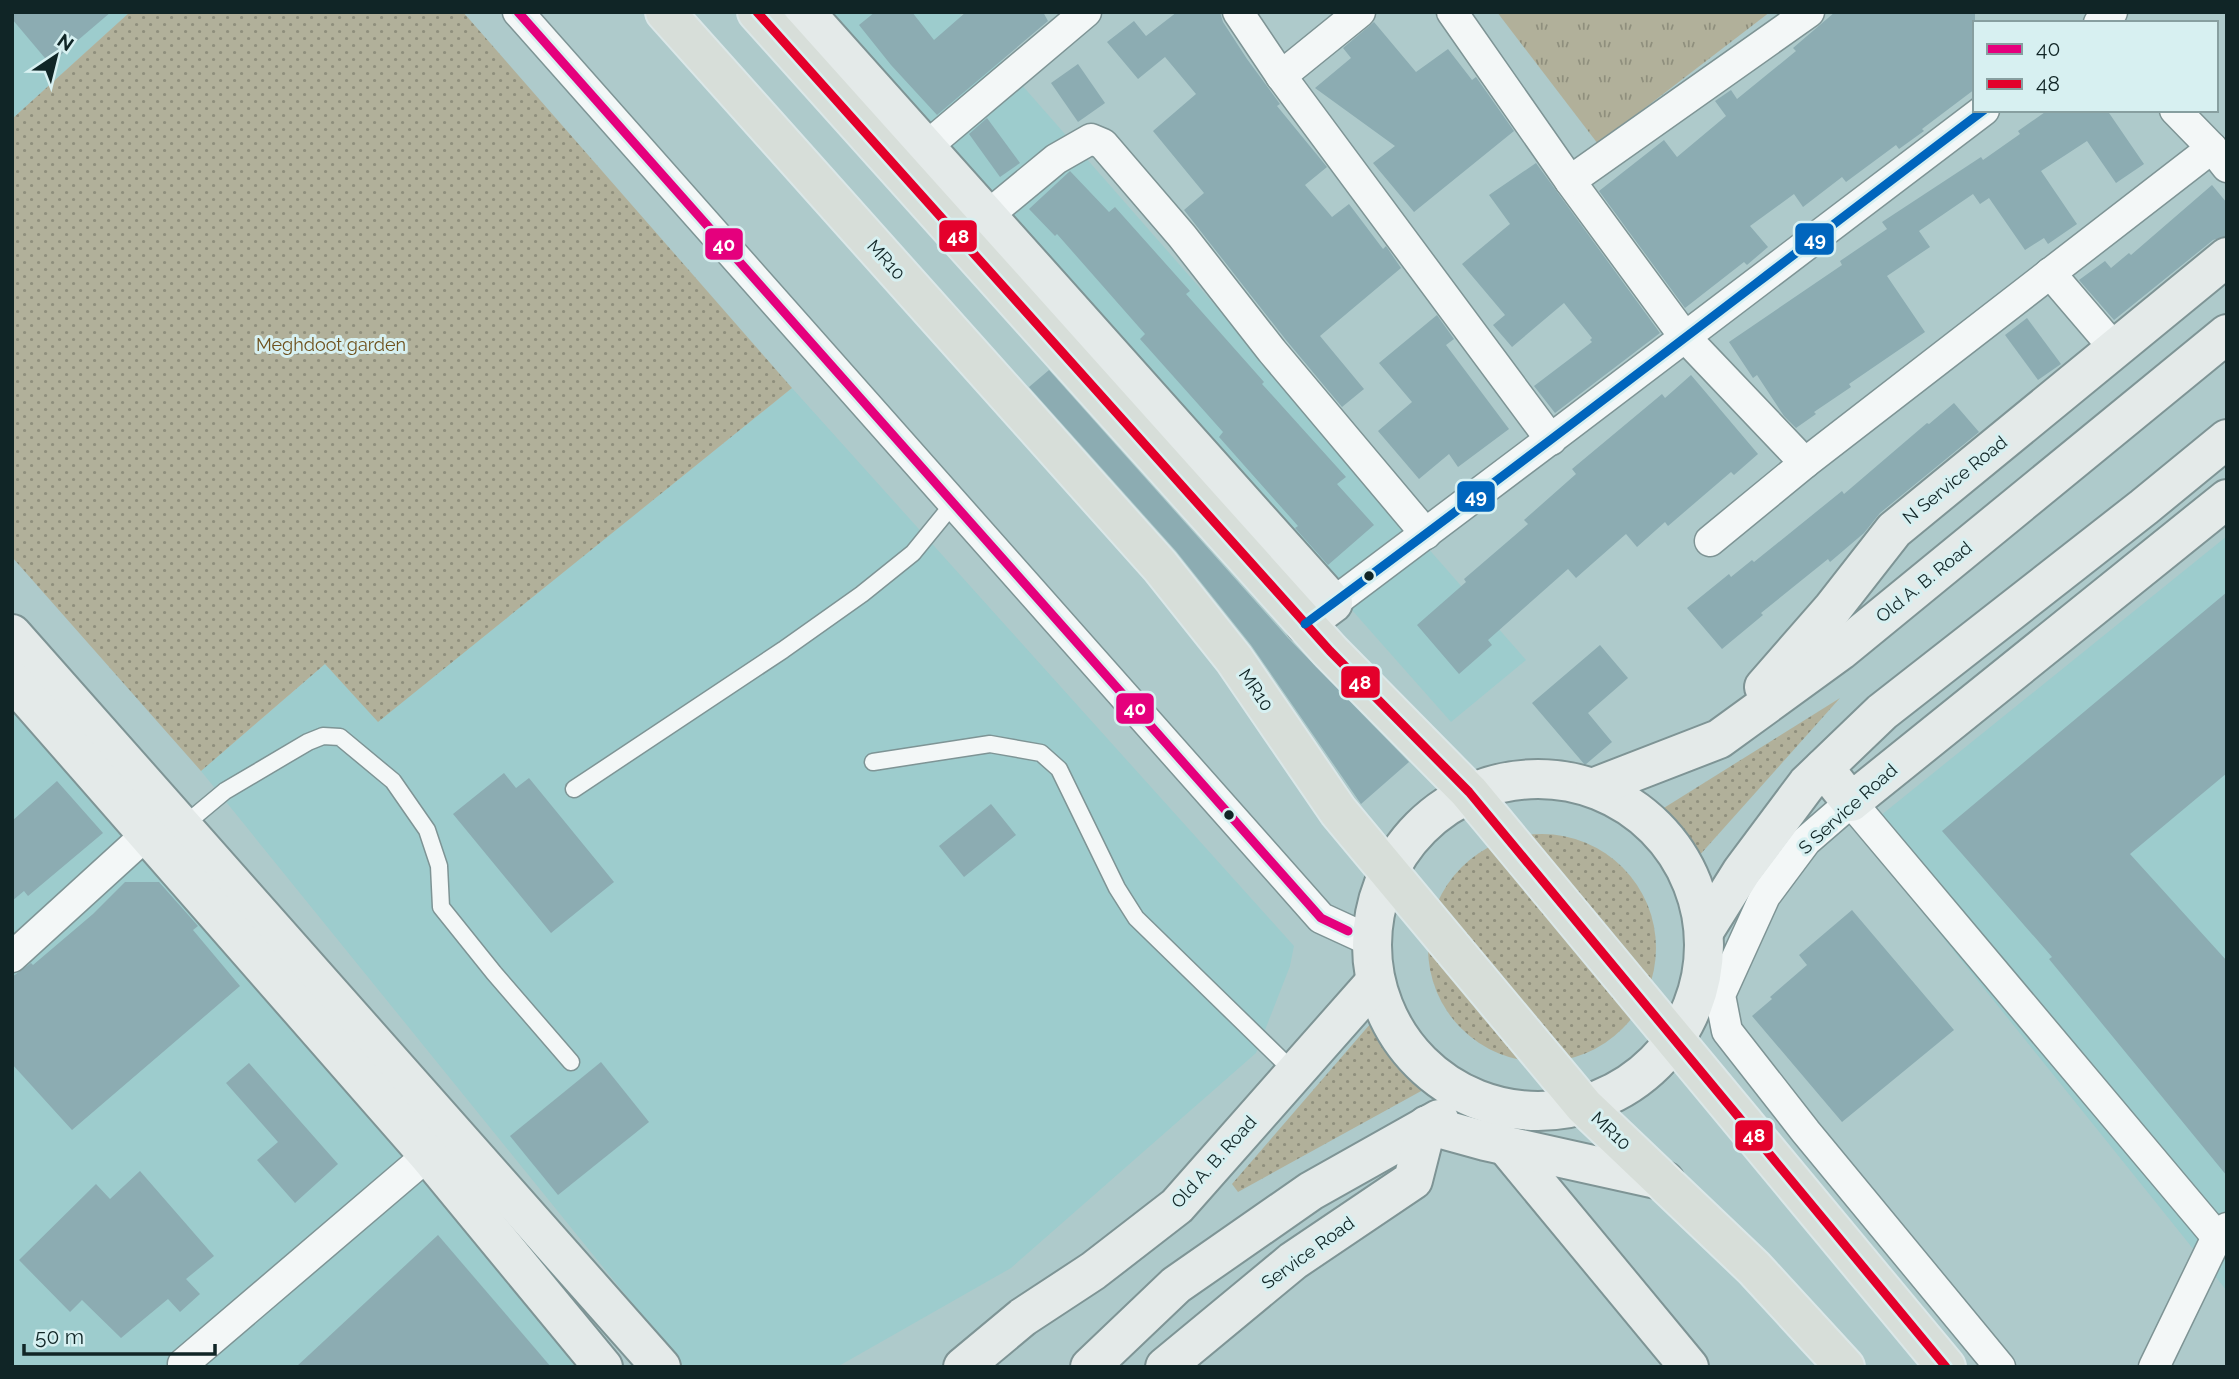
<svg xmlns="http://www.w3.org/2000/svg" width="2239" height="1379" font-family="Raleway,sans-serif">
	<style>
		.built { fill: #9dcccd }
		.grass { fill: url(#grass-dots) }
		.park { fill: url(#park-tufts) }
		.building { fill: #8cacb2 }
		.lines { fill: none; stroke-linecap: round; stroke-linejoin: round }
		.lane-casing { stroke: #7e9495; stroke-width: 19 }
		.street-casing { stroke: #7e9495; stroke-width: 33 }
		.secondary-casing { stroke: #7e9495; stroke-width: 42 }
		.primary-casing { stroke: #dbe7e8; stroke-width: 42 }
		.lane { stroke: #f3f7f7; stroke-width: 16 }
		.street { stroke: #f3f7f7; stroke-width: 30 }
		.secondary { stroke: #e4eae9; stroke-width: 38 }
		.primary { stroke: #d7ded9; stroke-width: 38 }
		.bus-1-casing { stroke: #d7f0f1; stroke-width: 14 }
		.bus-2-casing { stroke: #d7f0f1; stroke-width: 14 }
		.bus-3-casing { stroke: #d7f0f1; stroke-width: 14 }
		.bus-1 { stroke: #e5007d; stroke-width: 9 }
		.bus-2 { stroke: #e4002b; stroke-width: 9 }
		.bus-3 { stroke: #0065bd; stroke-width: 9 }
		.bus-dot { fill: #102526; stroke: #d7f0f1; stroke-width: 2.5 }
		.labels { text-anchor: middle; stroke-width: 6; stroke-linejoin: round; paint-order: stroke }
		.street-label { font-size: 18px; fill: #102526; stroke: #d7f0f1 }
		.park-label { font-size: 18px; fill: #6e511d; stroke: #d7f0f1 }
		.line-badge { stroke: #d7f0f1; stroke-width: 2.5 }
		.badge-label { font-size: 19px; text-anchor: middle; font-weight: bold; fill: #fff }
	</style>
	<defs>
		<pattern id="grass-dots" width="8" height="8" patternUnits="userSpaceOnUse" patternTransform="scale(1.75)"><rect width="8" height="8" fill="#b1b09a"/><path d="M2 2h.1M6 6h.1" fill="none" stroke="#8f8f7d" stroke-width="1.8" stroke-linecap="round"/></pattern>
		<pattern id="park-tufts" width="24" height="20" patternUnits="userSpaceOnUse" patternTransform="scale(1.75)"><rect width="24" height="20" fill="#b1b09a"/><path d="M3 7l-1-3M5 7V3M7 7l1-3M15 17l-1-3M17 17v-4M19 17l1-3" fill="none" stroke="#8f8f7d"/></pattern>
	</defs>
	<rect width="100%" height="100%" fill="#aecacb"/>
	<!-- built -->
	<g class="built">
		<path d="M12 12H130L12 119Z"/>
		<path d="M831 12H958L1526 660 1451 722 1274 522Z"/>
		<path d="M792 388 1294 946 1290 966 1256 1053 1011 1268 837 1367H684L201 771 325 664 378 721Z"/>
		<path d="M2227 536V1291L1859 833Z"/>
		<path d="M12 700 588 1367H12Z"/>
	</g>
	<!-- grass -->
	<g class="grass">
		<path d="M130 12H463L792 388 378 722 325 664 201 771 12 557V119Z"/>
		<path d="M1840 698 1698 857 1659 811Z"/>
		<circle cx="1542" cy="948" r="114"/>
		<path d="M1371 1023 1392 1060 1423 1090 1238 1192 1232 1184Z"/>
	</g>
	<!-- park -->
	<path class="park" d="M1497 12H1770L1598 144Z"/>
	<!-- building -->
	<g class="building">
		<path d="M12 12H111L50 64 12 19Z"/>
		<path d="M875 12H912L934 40 966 12H1043L1048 21 937 115 891 65 859 25Z"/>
		<path d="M1177 12H1220L1223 22 1247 59 1280 104 1277 106 1327 167 1305 185 1332 217 1349 204 1383 249 1386 246 1401 268 1320 336 1364 389 1342 407 1286 340 1184 210 1204 193 1153 131 1196 94 1165 57 1138 79 1107 42 1134 21 1146 36Z"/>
		<path d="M1835 12H1975V89L1922 129 1924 131 1899 149 1896 145 1846 182 1842 177 1803 207 1794 194 1750 226 1768 247 1747 265 1744 262 1685 308 1599 191 1664 140 1677 157 1726 116 1715 101 1731 90 1737 99 1796 51 1793 48Z"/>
		<path d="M1374 22 1416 72 1448 49 1472 80 1476 77 1514 131 1414 212 1373 163 1395 146 1315 88 1351 58 1343 48Z"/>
		<path d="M1078 64 1105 103 1078 122 1051 83Z"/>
		<path d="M2048 110H2107L2144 164 2116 183 2087 141 2041 171 2077 224 2048 244 2044 238 2025 250 1989 198 1980 204 1973 194 1919 231 1930 247 1887 276 1925 332 1849 384 1851 387 1814 412 1816 414 1796 428 1784 416 1757 375 1753 378 1729 342 1842 265 1840 261 1887 229 1882 222 1981 157 1983 160 2020 134 2018 131Z"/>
		<path d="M987 118 1020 163 1000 177 969 134Z"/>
		<path d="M1536 163 1660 333 1555 413 1534 386 1592 342 1590 340 1592 338 1564 303 1512 347 1493 325 1505 315 1462 264 1510 224 1489 195Z"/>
		<path d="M1070 171 1109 212 1115 207 1190 291 1186 294 1264 382 1262 384 1346 477 1337 484 1374 525 1328 565 1295 528 1298 526 1219 437 1223 432 1140 339 1145 334 1057 234 1055 236 1029 209Z"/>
		<path d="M2212 185 2227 203V236L2213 240 2114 320 2079 280 2105 261 2111 268 2129 253 2131 255Z"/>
		<path d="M1437 315 1454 339 1446 345 1509 429 1458 467 1449 454 1419 479 1378 431 1412 402 1379 363Z"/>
		<path d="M2027 318 2061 364 2038 380 2005 335Z"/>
		<path d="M1049 370 1288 638 1409 762 1361 804 1251 645 1176 551 1029 387Z"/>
		<path d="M1691 375 1758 454 1734 475 1731 472 1668 526 1665 522 1637 547 1626 534 1576 578 1568 569 1488 640 1492 645 1459 674 1417 625 1466 582 1464 579 1528 524 1524 520 1576 474 1572 469 1662 394 1665 398Z"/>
		<path d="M1954 403 1979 432 1880 513 1864 533 1830 562 1828 559 1761 613 1763 615 1722 649 1687 608 1729 574 1731 577 1752 560 1754 562 1842 491 1844 494 1927 423 1929 424Z"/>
		<path d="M2227 592V773L2130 854 2227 961V1176L2049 959 2052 957 1942 831Z"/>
		<path d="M1600 645 1628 678 1588 713 1612 742 1585 765 1532 703Z"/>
		<path d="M504 773 516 788 529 778 614 882 551 933 453 814Z"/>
		<path d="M57 781 103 833 28 896 24 891 12 901V821Z"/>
		<path d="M991 804 1016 835 964 877 939 846Z"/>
		<path d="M125 882H159L198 926 193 930 240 986 72 1130 12 1064V977L31 963 33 965 93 914Z"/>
		<path d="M1852 910 1954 1030 1842 1122 1752 1016 1772 999 1770 997 1807 965 1799 955Z"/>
		<path d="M601 1062 649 1122 558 1195 510 1136Z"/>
		<path d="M249 1063 338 1164 295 1203 257 1160 278 1142 226 1083Z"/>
		<path d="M140 1171 214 1256 186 1279 200 1294 180 1312 168 1299 121 1338 82 1300 70 1312 19 1260 96 1184 110 1199Z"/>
		<path d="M438 1235 551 1367H296Z"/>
	</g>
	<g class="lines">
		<!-- lane casing -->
		<g class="lane-casing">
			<g id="lane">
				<path d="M873 762 990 744 1041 753 1059 769 1117 888 1136 918 1295 1073"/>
				<path d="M574 789 783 650 862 594 913 553 953 504"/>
				<path d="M183 826 225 791 308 742 323 736 340 737 393 781 427 830 439 866 441 907 494 973 571 1062"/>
			</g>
		</g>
		<!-- street casing -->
		<g class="street-casing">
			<g id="street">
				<path d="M518 12 1321 918 1371 941"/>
				<path d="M1238 12 1281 76 1551 440"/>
				<path d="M1452 12 1570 181 1684 336 1805 463"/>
				<path d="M2099 23 2112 12"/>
				<path d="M1281 76 1360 12"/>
				<path d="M2175 110 2212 148 2227 167"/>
				<path d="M926 147 1086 12"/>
				<path d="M1570 181 1809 12"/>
				<path d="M987 216 1056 159 1091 139 1103 144 1182 236 1272 351 1426 534"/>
				<path d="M2050 273 2115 349"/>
				<path d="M1710 541 1805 463 2212 148"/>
				<path d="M1333 603C1551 440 1767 274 1984 110"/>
				<path d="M12 957 147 834"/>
				<path d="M183 1364 428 1155"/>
				<path d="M2000 1367 1806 1132 1727 1031 1720 995 1765 896 1806 841 1851 802 2217 1237"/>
				<path d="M2154 1367 2217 1237 2227 1228"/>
			</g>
		</g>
		<!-- secondary casing -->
		<g class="secondary-casing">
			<g id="secondary">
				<path d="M805 12 1333 603 1305 624"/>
				<path d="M12 634 661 1367"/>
				<path d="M12 680 428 1155 603 1367"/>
				<path d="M1764 687 1833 608 1894 530 2227 257"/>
				<path d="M1824 768 1851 802 2227 499"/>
				<circle cx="1538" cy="945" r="166"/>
				<path d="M1595 787 1719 739 1840 651 2227 334"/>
				<path d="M1705 930 1742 871 1807 784 1882 712 2144 507 2227 439"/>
				<path d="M1506 1146 1689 1367"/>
				<path d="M963 1367 1023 1317 1093 1271 1177 1206 1375 982"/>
				<path d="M1090 1367 1176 1285 1311 1191 1439 1119"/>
				<path d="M1165 1367 1293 1261 1413 1180 1427 1125 1485 1141 1665 1181"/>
			</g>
		</g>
		<!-- primary casing -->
		<g class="primary-casing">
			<g id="primary">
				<path d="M665 12 1160 566 1234 659 1338 811 1584 1106 1754 1268 1845 1367"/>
				<path d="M757 12 1330 651 1469 792 1946 1367"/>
			</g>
		</g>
		<!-- lane -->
		<use href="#lane" class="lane"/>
		<!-- street -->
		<use href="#street" class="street"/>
		<!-- secondary -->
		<use href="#secondary" class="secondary"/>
		<!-- primary -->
		<use href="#primary" class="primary"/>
		<!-- bus-1 casing -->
		<g class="bus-1-casing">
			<path id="bus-1" d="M518 12 1321 918 1348 931"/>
		</g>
		<!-- bus-2 casing -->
		<g class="bus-2-casing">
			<path id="bus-2" d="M757 12 1330 651 1469 792 1946 1367"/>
		</g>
		<!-- bus-3 casing -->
		<g class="bus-3-casing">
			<path id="bus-3" d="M1305 624C1534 455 1758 281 1984 110"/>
		</g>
		<!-- bus-1 -->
		<use href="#bus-1" class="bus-1"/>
		<!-- bus-2 -->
		<use href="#bus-2" class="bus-2"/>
		<!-- bus-3 -->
		<use href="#bus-3" class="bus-3"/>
	</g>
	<!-- markers -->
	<g class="bus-dot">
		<circle cx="1369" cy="576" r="6"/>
		<circle cx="1229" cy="815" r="6"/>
	</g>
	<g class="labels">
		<!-- street labels -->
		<g class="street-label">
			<text transform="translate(886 260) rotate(48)" y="6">MR10</text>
			<text transform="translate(1955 480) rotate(-39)" y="6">N Service Road</text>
			<text transform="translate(1924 582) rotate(-39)" y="6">Old A. B. Road</text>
			<text transform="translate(1256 690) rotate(56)" y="6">MR10</text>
			<text transform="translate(1848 809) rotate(-42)" y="6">S Service Road</text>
			<text transform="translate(1611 1131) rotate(43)" y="6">MR10</text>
			<text transform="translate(1214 1162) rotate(-48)" y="6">Old A. B. Road</text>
			<text transform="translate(1308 1253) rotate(-36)" y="6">Service Road</text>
		</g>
		<!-- park labels -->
		<g class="park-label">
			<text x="331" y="351">Meghdoot garden</text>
		</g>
	</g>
	<g class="line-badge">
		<rect x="938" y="219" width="40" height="34" rx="7" fill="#e4002b"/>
		<rect x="1794" y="222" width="41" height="34" rx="7" fill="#0065bd"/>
		<rect x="704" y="227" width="40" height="34" rx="7" fill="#e5007d"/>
		<rect x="1456" y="480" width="40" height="33" rx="7" fill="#0065bd"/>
		<rect x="1340" y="665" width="41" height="34" rx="7" fill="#e4002b"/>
		<rect x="1115" y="692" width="40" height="33" rx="7" fill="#e5007d"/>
		<rect x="1734" y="1119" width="40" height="33" rx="7" fill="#e4002b"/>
	</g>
	<g class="badge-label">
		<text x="958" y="243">48</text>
		<text x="1815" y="246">49</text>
		<text x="724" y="251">40</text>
		<text x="1476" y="503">49</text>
		<text x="1360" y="689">48</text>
		<text x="1135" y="715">40</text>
		<text x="1754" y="1142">48</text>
	</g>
	<!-- border -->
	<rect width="2239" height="1379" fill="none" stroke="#102526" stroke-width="28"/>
	<!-- legend -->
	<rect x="1973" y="21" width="245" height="91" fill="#d7f0f1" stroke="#879fa0" stroke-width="2"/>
	<rect x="1987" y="44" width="35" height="10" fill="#e5007d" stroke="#879fa0" stroke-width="2"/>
	<text x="2036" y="56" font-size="21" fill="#102526">40</text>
	<rect x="1987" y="79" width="35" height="10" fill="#e4002b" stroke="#879fa0" stroke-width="2"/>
	<text x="2036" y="91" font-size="21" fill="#102526">48</text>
	<!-- north arrow -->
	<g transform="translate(56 56) rotate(35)" stroke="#d7f0f1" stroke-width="5" paint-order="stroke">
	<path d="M0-5L12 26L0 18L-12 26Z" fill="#102526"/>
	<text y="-10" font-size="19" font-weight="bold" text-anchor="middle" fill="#102526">N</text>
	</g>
	<!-- scale -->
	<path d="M24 1344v10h191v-10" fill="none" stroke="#102526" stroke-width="3.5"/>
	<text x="35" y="1344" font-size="21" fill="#102526" stroke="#d7f0f1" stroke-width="5" paint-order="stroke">50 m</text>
</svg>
